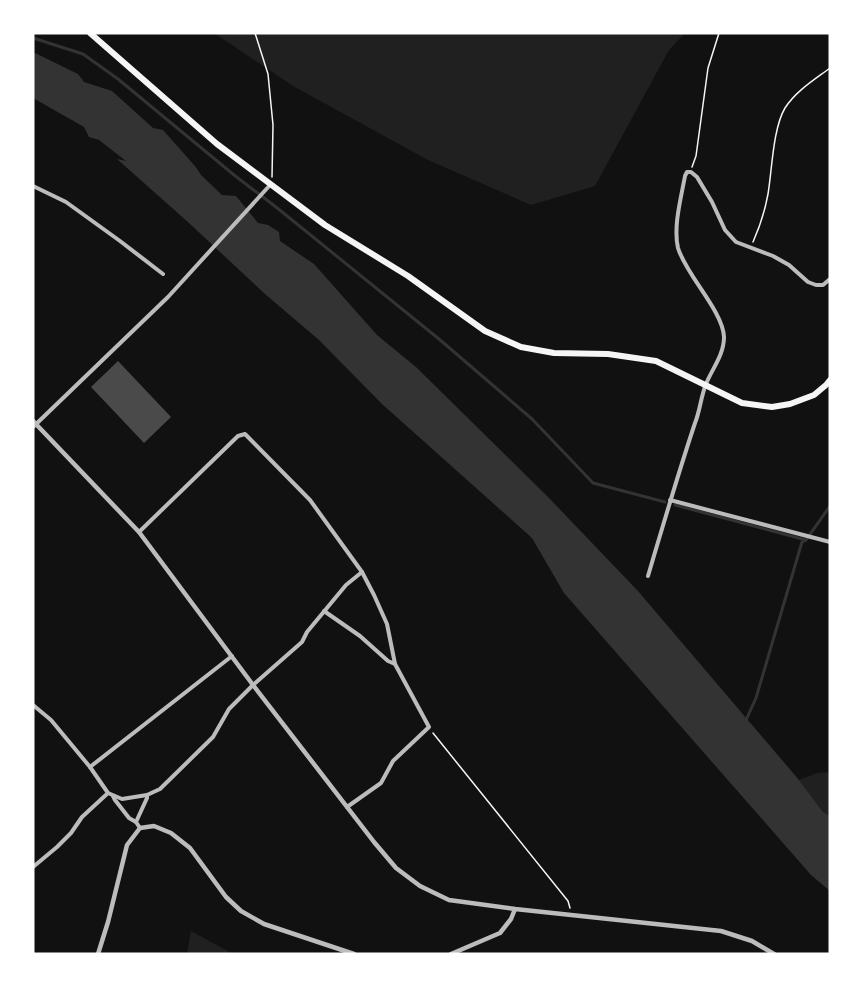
<svg xmlns="http://www.w3.org/2000/svg" width="863" height="987" font-family="'Roboto Condensed',sans-serif">
	<style>
		.green { fill: #202020 }
		.water { fill: #333 }
		.lines { fill: none; stroke-linecap: round; stroke-linejoin: round }
		.stream { stroke: #333; stroke-width: 3 }
		.building { fill: #4a4a4a }
		.path { stroke: #f5f5f5; stroke-width: 1.5 }
		.minor { stroke: #bcbcbc; stroke-width: 4 }
		.tertiary { stroke: #bcbcbc; stroke-width: 4.5 }
		.primary { stroke: #f5f5f5; stroke-width: 6 }
	</style>
	<rect width="100%" height="100%" fill="#111"/>
	<!-- green -->
	<g class="green">
		<path d="M214 33H685L669 50 595 186 531 205 428 160 293 86Z"/>
		<path d="M830 772V816L823 812 799 780 817 773Z"/>
		<path d="M191 931 233 954H187Z"/>
	</g>
	<!-- water -->
	<path class="water" d="M33 52 78 74 84 82 112 91 153 128 163 130 195 166 201 175 222 195 236 196 258 223 268 225 279 232 280 241 314 264 377 335 416 367 549 498 638 591 799 780 823 812 830 816V891L811 875 564 593 532 538 382 404 319 340 265 294 189 223 117 159 126 161 99 140 89 137 84 127 33 98Z"/>
	<g class="lines">
		<!-- stream -->
		<g class="stream">
			<path d="M33 38 83 54 118 79 234 175 276 207 439 339 532 419 593 483 665 502"/>
			<path d="M675 505 806 540"/>
			<path d="M746 720 756 698 802 542 806 540 830 506"/>
		</g>
	</g>
	<!-- building -->
	<path class="building" d="M118 361 171 417 144 443 91 387Z"/>
	<g class="lines">
		<!-- path -->
		<g class="path">
			<path d="M255 33 268 74 273 125 272 177"/>
			<path d="M692 167 696 156 708 68 719 33"/>
			<path d="M753 242C760 226 765 211 768 194 772 170 773 128 785 108 796 91 814 80 830 68"/>
			<path d="M433 733 568 901 570 908"/>
		</g>
		<!-- minor -->
		<g class="minor">
			<path d="M33 186 66 202 120 241 163 274"/>
			<path d="M33 427 168 297 271 184"/>
			<path d="M670 500 830 542"/>
			<path d="M139 532 238 436 245 434 310 500 362 572 374 595 387 624 395 664 429 727 393 761 381 783 347 807"/>
			<path d="M648 576C663 525 678 474 695 423 700 411 701 396 706 384 712 369 724 355 724 337 723 311 686 275 678 248 673 227 681 198 685 176L687 172H691L697 177 712 202 725 230 736 242 773 256 789 265 808 282 816 285H823L830 279"/>
			<path d="M324 611 360 636 388 661 395 664"/>
			<path d="M33 705 51 720 90 767 108 793 122 799 147 795 160 789 213 737 229 709 253 685 302 642 307 632 346 585 362 572"/>
			<path d="M90 767 232 656"/>
			<path d="M113 796 115 800 129 818 136 822"/>
			<path d="M140 828 136 822 147 798V795"/>
			<path d="M33 867 57 847 71 833 82 817 108 793"/>
		</g>
		<!-- tertiary -->
		<g class="tertiary">
			<path d="M33 421 139 532 253 685 374 842 396 868 420 886 449 900 515 909 721 931 752 941 774 954"/>
			<path d="M98 954 108 922 127 845 140 828 154 826 171 833 190 848 226 897 241 911 264 924 354 954"/>
			<path d="M451 954 500 933 511 919 515 909"/>
		</g>
		<!-- primary -->
		<path class="primary" d="M90 33 217 144 325 225 408 276 485 331 521 347 554 353 608 354 656 361 742 403 772 407 790 404 814 395 826 385 830 380"/>
	</g>
	<!-- border -->
	<rect width="863" height="987" fill="none" stroke="#ffffff" stroke-width="69"/>
</svg>
